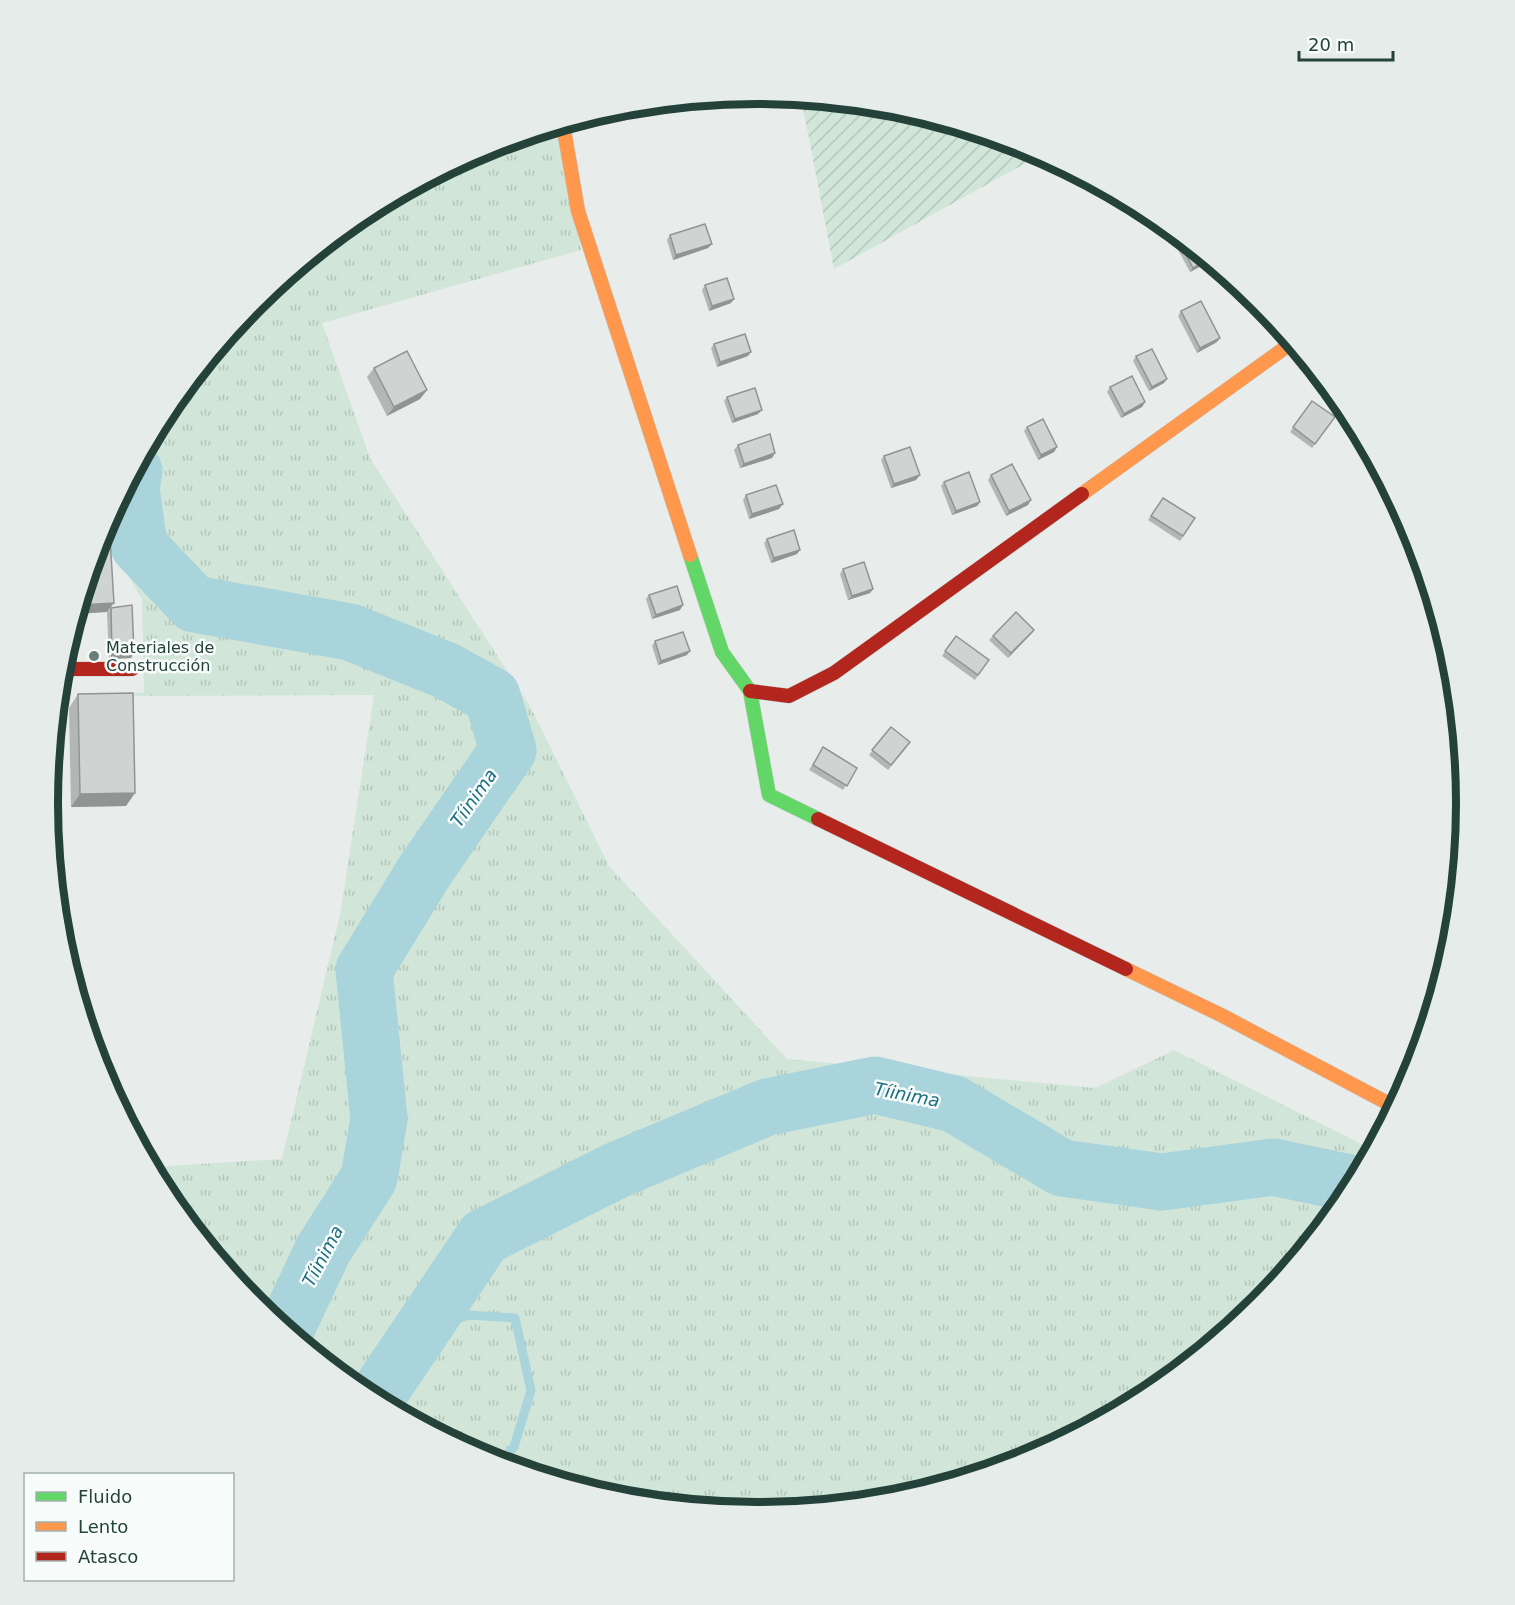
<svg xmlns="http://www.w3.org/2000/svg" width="1515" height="1605" font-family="'DejaVu Sans',sans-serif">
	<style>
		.grass { fill: url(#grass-tufts) }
		.garden { fill: url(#garden-furrows) }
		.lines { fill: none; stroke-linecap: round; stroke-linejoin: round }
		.stream { stroke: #a9d4db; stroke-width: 9 }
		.river { stroke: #a9d4db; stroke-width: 57 }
		.fast-casing { stroke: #c3cbc8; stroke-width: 15 }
		.slow-casing { stroke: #c3cbc8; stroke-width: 15 }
		.jam-casing { stroke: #c3cbc8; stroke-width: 15 }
		.fast { stroke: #63d668; stroke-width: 14 }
		.slow { stroke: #ff974d; stroke-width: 14 }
		.jam { stroke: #b3261e; stroke-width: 14 }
		.wall { fill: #b2b6b5 }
		.shaded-wall { fill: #919493 }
		.building { fill: #cfd4d2; stroke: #919493; stroke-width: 1.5 }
		.poi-dot { fill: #697e78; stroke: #f7fbf9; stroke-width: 2 }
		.labels { text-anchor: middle; stroke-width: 5; stroke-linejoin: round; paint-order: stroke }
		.poi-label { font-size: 16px; fill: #24423a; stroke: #f7fbf9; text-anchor: start }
		.water-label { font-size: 18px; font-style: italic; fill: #1c6f80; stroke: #f7fbf9 }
		.rim { fill: none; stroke: #24423a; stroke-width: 8 }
	</style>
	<defs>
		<pattern id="grass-tufts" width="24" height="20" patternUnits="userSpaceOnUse" patternTransform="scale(1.5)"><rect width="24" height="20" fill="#d1e6d8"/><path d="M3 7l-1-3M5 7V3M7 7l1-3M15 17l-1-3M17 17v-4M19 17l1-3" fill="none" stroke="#b3c6ba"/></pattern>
		<pattern id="garden-furrows" width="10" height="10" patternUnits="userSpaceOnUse" patternTransform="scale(1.5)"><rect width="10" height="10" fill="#d1e6d8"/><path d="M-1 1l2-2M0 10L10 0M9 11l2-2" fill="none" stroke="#b3c6ba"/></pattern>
	</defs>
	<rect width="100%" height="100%" fill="#e8edeb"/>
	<!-- grass -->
	<path class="grass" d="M561 124 581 250 322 323 370 458 531 708 609 866 787 1059 1095 1088 1174 1050 1373 1150 1347 1197 1259 1304 1151 1393 1029 1458 896 1498 757 1512 619 1498 486 1458 363 1392 256 1304 167 1196 152 1167 282 1159 340 915 374 695 113 696 144 692 142 599 102 531 168 408 256 301 364 212 486 147Z"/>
	<!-- garden -->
	<path class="garden" d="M801 97 896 107 1029 147 1042 154 834 269Z"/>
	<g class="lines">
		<!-- stream -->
		<path class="stream" d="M421 1330 470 1315 515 1318 531 1390 514 1447 500 1462"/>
		<!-- river -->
		<g class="river">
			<path d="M134 471 131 489 139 546 194 604 350 632 447 671 492 696 508 750 424 872 364 970 379 1119 369 1178 323 1250 286 1329"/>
			<path d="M375 1399 484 1237 617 1170 767 1107 875 1085 954 1104 1062 1168 1162 1182 1273 1167 1354 1184"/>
		</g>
		<!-- fast casing -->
		<g class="fast-casing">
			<path id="fast" d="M690 555 722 652 750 691 769 795 818 819"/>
		</g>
		<!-- slow casing -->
		<g class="slow-casing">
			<g id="slow">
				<path d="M563 124 578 211 690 555"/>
				<path d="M1082 494 1293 342"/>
				<path d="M1126 969 1223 1016 1395 1107"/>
			</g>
		</g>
		<!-- jam casing -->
		<g class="jam-casing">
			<g id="jam">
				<path d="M61 669H132"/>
				<path d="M750 691 789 696 834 673 1082 494"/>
				<path d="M818 819 1126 969"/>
			</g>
		</g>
		<!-- fast -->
		<use href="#fast" class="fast"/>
		<!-- slow -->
		<use href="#slow" class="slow"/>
		<!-- jam -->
		<use href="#jam" class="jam"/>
	</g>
	<!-- wall -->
	<g class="wall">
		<path d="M1170 228 1208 259 1205 264 1190 272 1168 231Z"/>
		<path d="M670 235 708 248 673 260 667 240Z"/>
		<path d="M705 285 731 303 709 311 702 290Z"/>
		<path d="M1255 298 1259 301 1274 319 1268 322Z"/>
		<path d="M1181 311 1217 342 1197 353 1178 316Z"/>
		<path d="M714 344 748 356 717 367 711 348Z"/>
		<path d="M1136 356 1164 383 1149 391 1133 361Z"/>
		<path d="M374 368 427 390 420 399 387 416 367 377Z"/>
		<path d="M1110 387 1145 402 1142 407 1121 418 1107 392Z"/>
		<path d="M727 397 758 414 732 423 724 401Z"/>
		<path d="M1312 401 1335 417 1312 448 1290 432Z"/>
		<path d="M1027 427 1057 447 1054 452 1038 460 1024 431Z"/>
		<path d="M738 445 772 458 740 468 734 450Z"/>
		<path d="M884 456 916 480 891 488 881 460Z"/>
		<path d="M991 475 1028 505 1006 516 988 480Z"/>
		<path d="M944 482 980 502 977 506 952 515 941 486Z"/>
		<path d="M746 495 779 509 749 519 743 500Z"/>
		<path d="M1163 498 1195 518 1180 541 1148 520Z"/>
		<path d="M767 539 797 554 771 563 764 543Z"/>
		<path d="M843 569 873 589 870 593 848 600 840 574Z"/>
		<path d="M649 595 680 610 652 619 646 599Z"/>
		<path d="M111 608 131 658 109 659 107 612Z"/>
		<path d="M1034 630 1031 634 1008 658 989 640 993 636Z"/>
		<path d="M956 636 989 660 975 680 942 656Z"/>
		<path d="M655 641 687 655 658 665 652 646Z"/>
		<path d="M78 694 126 806 71 807 69 708Z"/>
		<path d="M891 727 907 747 888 770 869 755Z"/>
		<path d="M823 747 857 768 843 790 809 770Z"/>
	</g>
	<!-- shaded-wall -->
	<g class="shaded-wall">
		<path d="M712 244 708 248 673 260 676 255Z"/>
		<path d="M1209 259 1205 264 1190 272 1193 268Z"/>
		<path d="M734 299 731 303 709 311 712 306Z"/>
		<path d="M1220 338 1217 342 1197 353 1200 348Z"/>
		<path d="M751 352 748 356 717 367 720 362Z"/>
		<path d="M1167 379 1164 383 1149 391 1152 387Z"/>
		<path d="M427 390 420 399 387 416 394 407Z"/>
		<path d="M1145 402 1142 407 1121 418 1124 414Z"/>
		<path d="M762 410 758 414 732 423 735 419Z"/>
		<path d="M1057 447 1054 452 1038 460 1041 455Z"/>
		<path d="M775 453 772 458 740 468 744 464Z"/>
		<path d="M920 475 916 480 891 488 894 484Z"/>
		<path d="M1031 500 1028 505 1006 516 1009 511Z"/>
		<path d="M980 502 977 506 952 515 956 511Z"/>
		<path d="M783 504 779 509 749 519 752 514Z"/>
		<path d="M800 550 797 554 771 563 774 558Z"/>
		<path d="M873 589 870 593 848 600 852 596Z"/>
		<path d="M114 603 107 612 77 614 80 605Z"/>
		<path d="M683 605 680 610 652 619 656 615Z"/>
		<path d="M1034 630 1031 634 1008 658 1011 653Z"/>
		<path d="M690 651 687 655 658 665 661 661Z"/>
		<path d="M134 653 131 658 109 659 112 654Z"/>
		<path d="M135 793 126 806 71 807 80 794Z"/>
	</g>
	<!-- building -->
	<g class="building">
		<path d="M705 224 712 244 676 255 670 235Z"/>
		<path d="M1174 231 1208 259H1209L1193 268Z"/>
		<path d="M727 278 734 299 712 306 705 285Z"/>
		<path d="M1201 301 1220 338 1200 348 1181 311Z"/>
		<path d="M745 334 751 352 720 362 714 344Z"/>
		<path d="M1152 349 1167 379 1152 387 1136 356Z"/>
		<path d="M407 351 427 390 394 407 374 368Z"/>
		<path d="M1132 376 1145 402 1124 414 1110 387Z"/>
		<path d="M755 388 762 410 735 419 727 397Z"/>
		<path d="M1312 401 1335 417 1315 444 1293 427Z"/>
		<path d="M1043 419 1057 447 1041 455 1027 427Z"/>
		<path d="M770 434 775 453 744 464 738 445Z"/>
		<path d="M910 447 920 475 894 484 884 456Z"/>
		<path d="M1012 464 1031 500 1009 511 991 475Z"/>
		<path d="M969 472 980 502 956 511 944 482Z"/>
		<path d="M776 485 783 504 752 514 746 495Z"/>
		<path d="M1163 498 1195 518 1183 536 1151 516Z"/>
		<path d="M794 530 800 550 774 558 767 539Z"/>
		<path d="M100 538H110L114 603 80 605Z"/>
		<path d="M864 562 873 589 852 596 843 569Z"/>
		<path d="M677 586 683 605 656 615 649 595Z"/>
		<path d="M132 605 134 653 112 654 111 608Z"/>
		<path d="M1016 612 1034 630 1011 653 993 636Z"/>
		<path d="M683 632 690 651 661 661 655 641Z"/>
		<path d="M956 636 989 660 978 675 945 651Z"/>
		<path d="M133 693 135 793 80 794 78 694Z"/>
		<path d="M891 727 910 742 891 765 872 750Z"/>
		<path d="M823 747 857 768 847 786 813 765Z"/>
	</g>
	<!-- markers -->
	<circle class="poi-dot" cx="94" cy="656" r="6"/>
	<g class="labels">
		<!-- poi labels -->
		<g class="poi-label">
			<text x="106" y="653">Materiales de<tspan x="106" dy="18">Construcción</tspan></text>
		</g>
		<!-- water labels -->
		<g class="water-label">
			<text transform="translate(474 798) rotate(-55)" y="6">Tíinima</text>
			<text transform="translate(907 1095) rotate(11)" y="6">Tíinima</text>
			<text transform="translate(323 1256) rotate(-62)" y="6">Tíinima</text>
		</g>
	</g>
	<!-- crop -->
	<path d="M0 0H1515V1605H0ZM58 803a699 699 0 1 1 1398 0a699 699 0 1 1-1398 0Z" fill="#e6ecea" fill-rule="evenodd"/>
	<path class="rim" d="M58 803a699 699 0 1 1 1398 0a699 699 0 1 1-1398 0Z"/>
	<!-- legend -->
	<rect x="24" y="1473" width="210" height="108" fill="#f7fbf9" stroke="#a3b1ad" stroke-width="1.5"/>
	<rect x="36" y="1492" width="30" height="9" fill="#63d668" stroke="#a3b1ad" stroke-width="1.5"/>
	<text x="78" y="1503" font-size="18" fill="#24423a">Fluido</text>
	<rect x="36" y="1522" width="30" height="9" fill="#ff974d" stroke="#a3b1ad" stroke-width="1.5"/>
	<text x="78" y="1533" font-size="18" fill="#24423a">Lento</text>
	<rect x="36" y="1552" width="30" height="9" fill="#b3261e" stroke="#a3b1ad" stroke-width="1.5"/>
	<text x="78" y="1563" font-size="18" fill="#24423a">Atasco</text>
	<!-- scale -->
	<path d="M1299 51v9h94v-9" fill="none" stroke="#24423a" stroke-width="3"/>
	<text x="1308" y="51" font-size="18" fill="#24423a" stroke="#f7fbf9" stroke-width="4.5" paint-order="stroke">20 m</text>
</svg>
